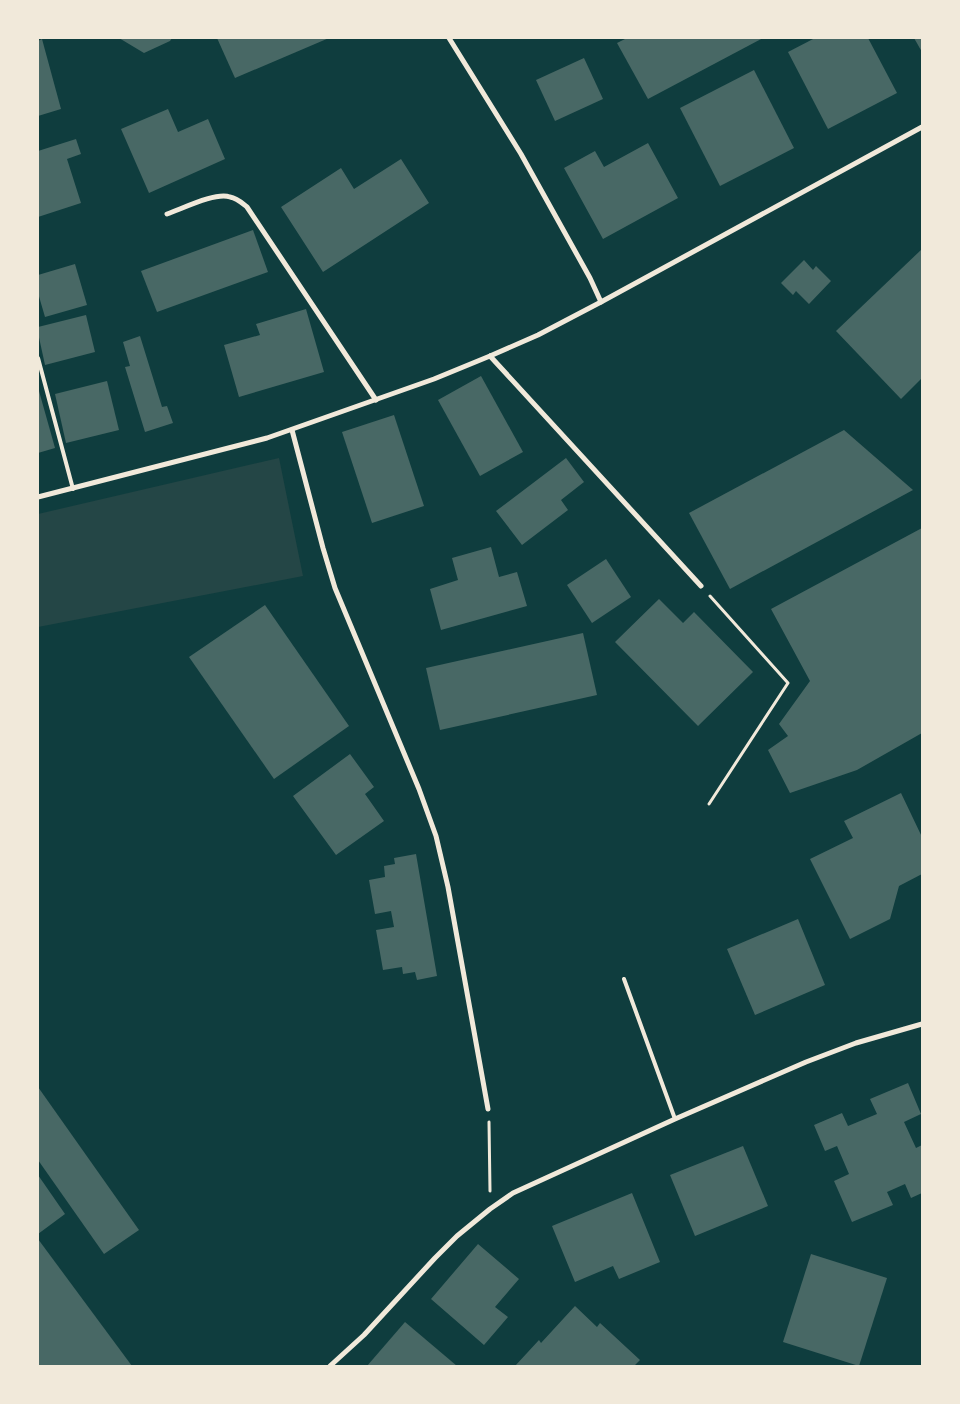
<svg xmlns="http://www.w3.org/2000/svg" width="960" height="1404" font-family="Montserrat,sans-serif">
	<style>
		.green { fill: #244646 }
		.building { fill: #486865 }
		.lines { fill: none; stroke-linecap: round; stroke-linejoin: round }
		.path { stroke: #f1e9da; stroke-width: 3 }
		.service { stroke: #f1e9da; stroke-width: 4 }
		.minor { stroke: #f1e9da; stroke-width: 5 }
	</style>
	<rect width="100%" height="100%" fill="#0f3d3e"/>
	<!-- green -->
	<path class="green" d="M279 458 303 576 38 627V514Z"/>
	<!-- building -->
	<g class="building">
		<path d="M119 38H172L170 41 144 53Z"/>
		<path d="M217 38H329L235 78Z"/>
		<path d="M627 38H763L648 99 617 43Z"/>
		<path d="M815 38H868L897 93 828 129 788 52Z"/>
		<path d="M914 38H922V52Z"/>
		<path d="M42 39 61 109 38 116V41Z"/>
		<path d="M584 58 603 99 555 121 536 80Z"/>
		<path d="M754 70 794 148 720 186 680 108Z"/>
		<path d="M168 109 178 132 208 119 225 159 149 193 121 129Z"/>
		<path d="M76 139 81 154 67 159 81 203 38 217V151Z"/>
		<path d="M648 143 678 198 603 239 564 168 595 151 604 167Z"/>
		<path d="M401 159 429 203 323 272 281 207 341 168 354 189Z"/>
		<path d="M253 230 268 272 157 312 141 271Z"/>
		<path d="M922 249V378L901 399 836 331Z"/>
		<path d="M804 260 813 270 816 266 831 281 809 304 796 291 793 295 781 283Z"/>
		<path d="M75 264 87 305 45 317 38 293V275Z"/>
		<path d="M306 309 324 372 239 397 224 345 260 335 256 324Z"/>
		<path d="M86 315 95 352 45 365 38 333V327Z"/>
		<path d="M140 336 162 407 167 406 173 423 145 432 125 367 130 366 123 342Z"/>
		<path d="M481 376 523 452 480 476 438 400Z"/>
		<path d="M107 381 119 430 66 443 55 394Z"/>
		<path d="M38 391H39L55 448 38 453Z"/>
		<path d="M394 415 424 506 372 523 342 432Z"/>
		<path d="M844 430 913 490 730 589 689 513Z"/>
		<path d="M566 458 584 482 561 500 568 510 522 545 496 511Z"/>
		<path d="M922 528V733L857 770 790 793 768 750 788 736 779 724 810 681 771 609Z"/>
		<path d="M491 547 499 577 517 572 527 606 441 630 430 589 458 580 452 558Z"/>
		<path d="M606 559 631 597 592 623 567 585Z"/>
		<path d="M659 599 683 623 694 612 753 672 698 726 615 642Z"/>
		<path d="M265 605 349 726 274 779 189 657Z"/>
		<path d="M583 633 597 695 440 730 426 668Z"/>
		<path d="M350 754 374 787 365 794 384 821 336 855 293 796Z"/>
		<path d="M901 793 922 837V874L899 886 890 919 850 939 810 859 853 838 844 821Z"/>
		<path d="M416 854 437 976 417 980 415 972 403 974 402 967 383 970 376 930 394 927 391 911 375 914 369 880 385 877 384 866 395 864 394 858Z"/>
		<path d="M798 919 825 985 755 1015 727 949Z"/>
		<path d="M908 1083 921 1114 904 1122 916 1148 922 1145V1193L911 1198 905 1184 887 1192 893 1205 852 1222 834 1181 849 1174 837 1146 825 1151 814 1125 842 1113 848 1126 877 1114 870 1099Z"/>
		<path d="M38 1087 139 1230 104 1254 38 1160Z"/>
		<path d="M743 1146 768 1206 695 1236 670 1175Z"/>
		<path d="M38 1175 65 1214 38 1234Z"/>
		<path d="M632 1193 660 1262 619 1279 613 1266 575 1282 552 1226Z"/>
		<path d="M38 1239 132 1366H38Z"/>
		<path d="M478 1244 519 1279 495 1307 508 1317 484 1345 431 1299Z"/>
		<path d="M811 1254 887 1278 859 1366 783 1342Z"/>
		<path d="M575 1306 597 1327 600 1323 640 1360 634 1366H515L539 1340 541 1343Z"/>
		<path d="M405 1322 457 1366H367Z"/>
	</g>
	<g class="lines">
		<!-- path -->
		<g class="path">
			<path d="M709 804 788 683 710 596"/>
			<path d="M489 1122 490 1191"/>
		</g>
		<!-- service -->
		<g class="service">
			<path d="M38 358 73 489"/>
			<path d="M624 979 675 1119"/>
		</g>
		<!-- minor -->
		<g class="minor">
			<path d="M449 38 521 154 590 278 601 302"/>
			<path d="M167 214C182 209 215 192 230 197 237 198 242 203 247 207L376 400"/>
			<path d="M490 356 701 586"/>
			<path d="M292 430 323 548 335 588 419 789 436 836 448 887 488 1109"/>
			<path d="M38 497 267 438 434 379 490 356 538 335 601 302 922 127"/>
			<path d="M330 1366 364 1335 435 1258 457 1236 490 1209 513 1193 675 1119 806 1062 856 1043 922 1024"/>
		</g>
	</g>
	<!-- border -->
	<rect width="960" height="1404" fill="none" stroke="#f1e9da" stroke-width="78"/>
</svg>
